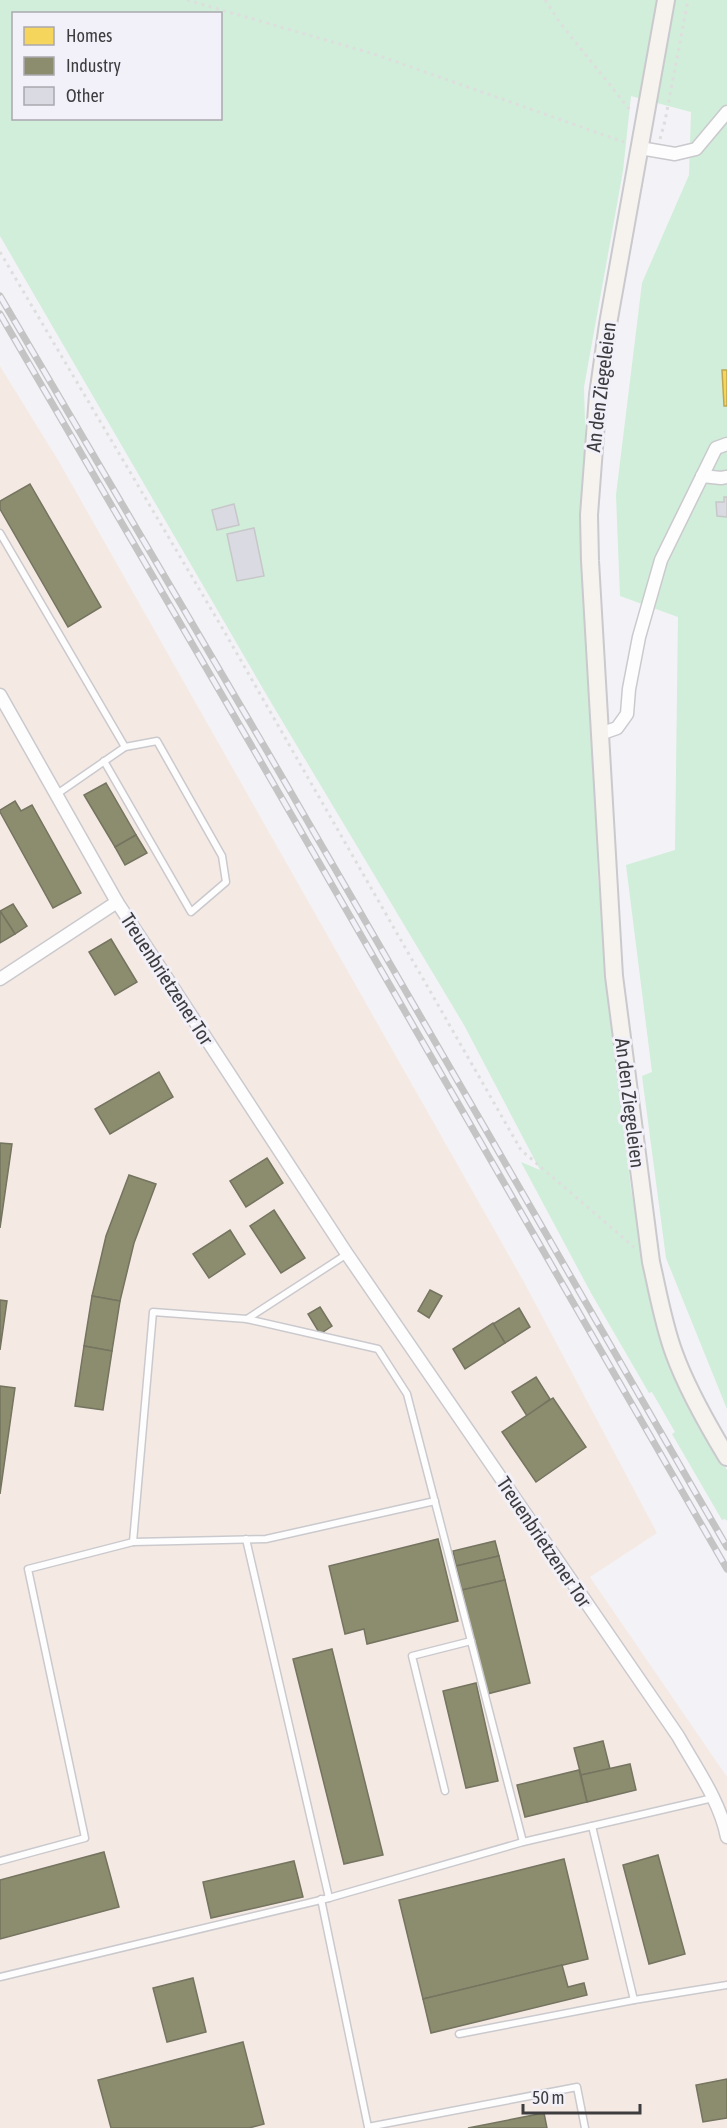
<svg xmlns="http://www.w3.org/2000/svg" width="727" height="2128" font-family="'Asap Condensed',sans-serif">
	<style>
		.industrial { fill: #f5eae3 }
		.green { fill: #d0eed9; fill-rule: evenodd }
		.homes { fill: #f6d55c; stroke: #bea753; stroke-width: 1.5 }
		.industry { fill: #8c8c6e; stroke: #747460; stroke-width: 1.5 }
		.building { fill: #dadae2; stroke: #c7c7c9; stroke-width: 1.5 }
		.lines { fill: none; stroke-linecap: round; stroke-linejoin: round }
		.lane-casing { stroke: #cac9cd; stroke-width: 9 }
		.street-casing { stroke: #cac9cd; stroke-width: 15 }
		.secondary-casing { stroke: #cac9cd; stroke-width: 20 }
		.path { stroke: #dfdedf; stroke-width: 3; stroke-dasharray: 3 4.5; stroke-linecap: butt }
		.lane { stroke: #fdfdfe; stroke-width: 6 }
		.street { stroke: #fdfdfe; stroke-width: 12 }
		.secondary { stroke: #f6f2ee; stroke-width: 16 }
		.rail-casing { stroke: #c4c4c5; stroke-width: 7 }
		.rail { stroke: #f2f0f8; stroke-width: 4.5; stroke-dasharray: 14; stroke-linecap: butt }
		.labels { text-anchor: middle; stroke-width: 6; stroke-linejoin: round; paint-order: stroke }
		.street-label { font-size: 20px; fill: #3d3c3f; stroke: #f2f0f8 }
	</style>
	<rect width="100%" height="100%" fill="#f3f2f6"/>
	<!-- industrial -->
	<path class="industrial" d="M0 366 58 460 524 1282 657 1533 590 1577 727 1777V2128H0Z"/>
	<!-- green -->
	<path class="green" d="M0 0H727V1409L666 1258 642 1076 652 1072 626 865 675 850 678 617 620 596 616 495 642 283 689 175 691 112 631 96 623 171 584 387 598 878 612 1033 631 1189 654 1312 704 1433 727 1470V1521L725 1519 722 1520 672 1434 675 1432 652 1392 649 1393 591 1293 521 1162 540 1170 464 1025 269 699 0 236ZM14 14H220V118H14Z"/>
	<!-- homes -->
	<path class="homes" d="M722 370H727V406H724Z"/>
	<!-- industry -->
	<g class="industry">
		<path d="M30 484 101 607 68 627 0 509V501Z"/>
		<path d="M106 783 136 835 115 847 84 795Z"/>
		<path d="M15 801 21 811 32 805 81 893 53 908 0 812V810Z"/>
		<path d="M136 835 147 853 125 865 115 847Z"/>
		<path d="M13 904 27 926 15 934 0 911Z"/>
		<path d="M0 911 15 934 0 943Z"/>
		<path d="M111 939 137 982 115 995 89 952Z"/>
		<path d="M159 1072 173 1097 110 1134 95 1109Z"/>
		<path d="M0 1143 12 1144 0 1228Z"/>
		<path d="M267 1158 283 1183 246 1207 230 1181Z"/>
		<path d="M129 1175 156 1184 134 1243 120 1301 92 1296 106 1236Z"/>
		<path d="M274 1210 305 1258 281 1273 250 1226Z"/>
		<path d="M230 1230 245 1254 209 1278 193 1254Z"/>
		<path d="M430 1290 442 1296 429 1318 418 1311Z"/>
		<path d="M92 1296 120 1301 112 1351 84 1346Z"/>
		<path d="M0 1300 7 1301 0 1350Z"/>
		<path d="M320 1307 332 1326 320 1334 308 1314Z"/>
		<path d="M519 1308 530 1327 505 1343 493 1324Z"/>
		<path d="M493 1323 505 1343 465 1369 453 1349Z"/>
		<path d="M84 1346 112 1351 103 1410 75 1406Z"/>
		<path d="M536 1377 550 1399 527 1416 512 1392Z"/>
		<path d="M0 1386 15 1388 0 1494Z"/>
		<path d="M553 1398 586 1447 536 1482 502 1432Z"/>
		<path d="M438 1539 458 1621 367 1644 364 1629 345 1634 329 1566Z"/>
		<path d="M495 1541 499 1556 456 1566 453 1551Z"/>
		<path d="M499 1556 505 1580 462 1590 456 1566Z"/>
		<path d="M505 1580 530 1683 487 1694 462 1590Z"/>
		<path d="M332 1649 383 1855 344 1864 293 1659Z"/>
		<path d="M476 1683 498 1781 466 1788 443 1691Z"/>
		<path d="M603 1741 610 1769 581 1775 574 1748Z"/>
		<path d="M630 1764 636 1790 587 1802 581 1775Z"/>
		<path d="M579 1770 587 1802 525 1817 517 1785Z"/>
		<path d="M104 1852 119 1907 0 1939V1880Z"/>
		<path d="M658 1855 685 1954 649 1964 623 1865Z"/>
		<path d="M564 1859 588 1959 423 1999 399 1900Z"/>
		<path d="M294 1861 303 1897 211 1918 203 1882Z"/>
		<path d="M562 1965 568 1987 584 1983 587 1995 431 2033 423 1999Z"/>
		<path d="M193 1978 206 2032 167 2042 153 1988Z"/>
		<path d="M243 2042 264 2124 249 2128H111L98 2080Z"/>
		<path d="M727 2079V2118L703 2122 696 2085Z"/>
		<path d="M544 2113 547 2128H468Z"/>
	</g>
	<!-- building -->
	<g class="building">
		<path d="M724 497H727V517L717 516 716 502H724Z"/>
		<path d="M234 504 239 525 217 530 212 510Z"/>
		<path d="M254 528 264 576 237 581 227 534Z"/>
	</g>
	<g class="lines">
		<!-- lane casing -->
		<g class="lane-casing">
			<g id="lane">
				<path d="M0 533 125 747 57 794"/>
				<path d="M104 761 191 912 226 882 222 856 157 741 125 747"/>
				<path d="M247 1319 347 1254"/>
				<path d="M246 1539 329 1898"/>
				<path d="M133 1542 153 1312 247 1319 378 1349 407 1394 523 1842"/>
				<path d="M445 1791 412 1656 471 1641"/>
				<path d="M592 1826 634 2000 727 1985"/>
				<path d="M0 1861 85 1838 28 1569 133 1542 266 1539 435 1501"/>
				<path d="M321 1899 368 2127 577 2087 585 2128"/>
				<path d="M0 1977 329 1898 523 1842 713 1798"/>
				<path d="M459 2034 634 2000"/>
			</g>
		</g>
		<!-- street casing -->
		<g class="street-casing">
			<g id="street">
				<path d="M640 148 675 154 696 149 727 112"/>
				<path d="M702 476 721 478 727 477"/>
				<path d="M0 695 117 902 347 1254 678 1736C696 1768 720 1801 727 1837"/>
				<path d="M600 734 617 728 627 714 629 689 639 637 661 560 716 448 727 444"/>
				<path d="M0 979 117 902"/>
			</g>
		</g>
		<!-- secondary casing -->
		<g class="secondary-casing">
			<path id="secondary" d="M666 0 608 324 598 395 589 515 590 561 614 976 651 1262C658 1292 663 1323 674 1353 687 1389 707 1424 727 1457"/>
		</g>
		<!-- path -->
		<g class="path">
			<path d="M187 0 374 54 624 142"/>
			<path d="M545 0 561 24 630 110"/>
			<path d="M660 139 665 121 688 0"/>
			<path d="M0 252 224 631 521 1150 634 1247"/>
		</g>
		<!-- lane -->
		<use href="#lane" class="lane"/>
		<!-- street -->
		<use href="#street" class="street"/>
		<!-- secondary -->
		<use href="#secondary" class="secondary"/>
		<!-- rail casing -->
		<g class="rail-casing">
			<g id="rail">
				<path d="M0 296 267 751 727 1547"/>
				<path d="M0 314 258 757 727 1569"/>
			</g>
		</g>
		<!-- rail -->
		<use href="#rail" class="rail"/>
	</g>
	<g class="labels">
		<!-- street labels -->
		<g class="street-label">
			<text transform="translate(601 387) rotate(-83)" y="7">An den Ziegeleien</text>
			<text transform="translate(167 979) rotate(57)" y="7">Treuenbrietzener Tor</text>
			<text transform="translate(630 1103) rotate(83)" y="7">An den Ziegeleien</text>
			<text transform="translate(544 1542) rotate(56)" y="7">Treuenbrietzener Tor</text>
		</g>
	</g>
	<!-- legend -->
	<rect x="12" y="12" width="210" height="108" fill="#f2f0f8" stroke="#aaa8ae" stroke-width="1.5"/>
	<rect x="24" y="27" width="30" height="18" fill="#f6d55c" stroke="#aaa8ae" stroke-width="1.5"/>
	<text x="66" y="42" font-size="18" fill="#3d3c3f">Homes</text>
	<rect x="24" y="57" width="30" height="18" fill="#8c8c6e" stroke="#aaa8ae" stroke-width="1.5"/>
	<text x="66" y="72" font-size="18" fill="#3d3c3f">Industry</text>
	<rect x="24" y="87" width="30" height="18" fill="#dadae2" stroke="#aaa8ae" stroke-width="1.5"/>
	<text x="66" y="102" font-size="18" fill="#3d3c3f">Other</text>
	<!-- scale -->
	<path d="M523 2104v9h117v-9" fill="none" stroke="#3d3c3f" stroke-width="3"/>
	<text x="532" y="2104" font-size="18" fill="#3d3c3f" stroke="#f2f0f8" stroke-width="4.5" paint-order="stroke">50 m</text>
</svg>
